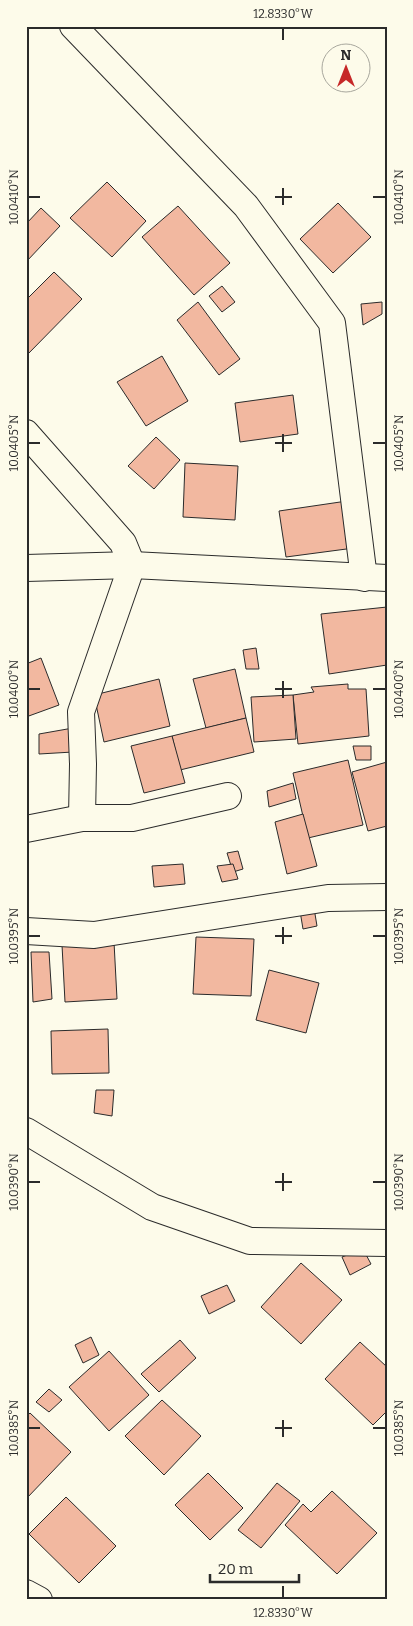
<svg xmlns="http://www.w3.org/2000/svg" width="413" height="1626" font-family="Bitter,serif">
	<style>
		.building { fill: #f2b8a0; stroke: #2b2b2b }
		.lines { fill: none; stroke-linecap: round; stroke-linejoin: round }
		.street-casing { stroke: #2b2b2b; stroke-width: 28 }
		.street { stroke: #fdfbea; stroke-width: 26 }
		.ticks { fill: none; stroke: #2b2b2b; stroke-width: 2 }
		.neatline { fill: none; stroke: #2b2b2b; stroke-width: 2 }
		.ticks-label { font-size: 12px; text-anchor: middle; fill: #2b2b2b }
	</style>
	<rect width="100%" height="100%" fill="#fdfbea"/>
	<!-- building -->
	<g class="building">
		<path d="M107 182 146 221 112 257 70 218Z"/>
		<path d="M338 203 371 237 333 273 300 239Z"/>
		<path d="M178 206 230 263 194 295 142 237Z"/>
		<path d="M41 208 60 226 26 262V224Z"/>
		<path d="M54 272 82 299 26 356V300Z"/>
		<path d="M222 286 235 302 222 312 209 296Z"/>
		<path d="M198 302 240 359 219 375 177 320Z"/>
		<path d="M382 302V314L363 325 361 304Z"/>
		<path d="M162 356 188 401 146 426 117 382Z"/>
		<path d="M293 395 298 434 240 442 235 403Z"/>
		<path d="M156 437 180 460 154 489 128 466Z"/>
		<path d="M185 463 238 466 235 520 183 517Z"/>
		<path d="M347 501 354 548 286 557 279 511Z"/>
		<path d="M387 607V665L329 674 321 614Z"/>
		<path d="M256 648 259 669H246L243 650Z"/>
		<path d="M41 658 59 705 26 717V664Z"/>
		<path d="M235 669 246 718 206 728 193 679Z"/>
		<path d="M159 679 170 726 104 742 94 695Z"/>
		<path d="M348 684V689H366L369 736 298 744 293 695 314 692 311 687Z"/>
		<path d="M293 695 296 739 254 742 251 697Z"/>
		<path d="M246 718 254 752 180 770 172 736Z"/>
		<path d="M73 728V752L39 754V734Z"/>
		<path d="M172 736 185 783 144 793 131 746Z"/>
		<path d="M353 746H371V760H356Z"/>
		<path d="M348 760 363 825 308 838 293 773Z"/>
		<path d="M387 762V826L368 831 352 772Z"/>
		<path d="M293 783 296 799 269 807 267 791Z"/>
		<path d="M303 814 317 866 287 874 275 822Z"/>
		<path d="M238 851 243 869 233 872 227 853Z"/>
		<path d="M183 864 185 884 154 887 152 866Z"/>
		<path d="M233 864 238 879 222 882 217 866Z"/>
		<path d="M314 908 317 926 303 929 300 911Z"/>
		<path d="M196 937 254 939 251 996 193 994Z"/>
		<path d="M114 942 117 999 65 1002 62 945Z"/>
		<path d="M31 952H49L52 999 33 1002Z"/>
		<path d="M269 970 319 983 306 1033 256 1020Z"/>
		<path d="M108 1029 109 1073 52 1074 51 1031Z"/>
		<path d="M96 1090H114L112 1116 94 1113Z"/>
		<path d="M363 1249 371 1264 350 1275 342 1257Z"/>
		<path d="M301 1263 342 1300 301 1344 261 1307Z"/>
		<path d="M227 1285 235 1301 209 1314 201 1296Z"/>
		<path d="M91 1337 99 1355 83 1363 75 1345Z"/>
		<path d="M180 1340 196 1358 159 1392 141 1374Z"/>
		<path d="M360 1342 387 1367V1411L373 1425 325 1379Z"/>
		<path d="M109 1351 149 1395 109 1431 69 1387Z"/>
		<path d="M49 1389 62 1400 49 1412 36 1402Z"/>
		<path d="M162 1400 201 1436 164 1475 125 1436Z"/>
		<path d="M30 1413 71 1452 26 1499V1417Z"/>
		<path d="M208 1473 243 1508 210 1540 175 1505Z"/>
		<path d="M277 1483 300 1501 261 1548 238 1530Z"/>
		<path d="M332 1491 377 1533 337 1574 285 1525 303 1504 311 1512Z"/>
		<path d="M66 1497 116 1546 79 1583 29 1534Z"/>
	</g>
	<g class="lines">
		<!-- street casing -->
		<g class="street-casing">
			<g id="street">
				<path d="M73 26 246 206 332 323 364 578"/>
				<path d="M26 433 123 543 132 565 81 712 83 764 82 818"/>
				<path d="M26 568 132 565 387 578"/>
				<path d="M26 829 82 818H132L228 796"/>
				<path d="M26 931 94 935 328 898 387 897"/>
				<path d="M26 1131 152 1207 250 1241 387 1243"/>
				<path d="M26 1593 39 1600"/>
			</g>
		</g>
		<!-- street -->
		<use href="#street" class="street"/>
	</g>
	<!-- ticks -->
	<path class="ticks" d="M283 28V40M283 188V205M28 197H40M275 197H292M373 197H386M283 434V452M28 443H40M275 443H292M373 443H386M283 681V698M28 689H40M275 689H292M373 689H386M283 927V944M28 936H40M275 936H292M373 936H386M283 1173V1191M28 1182H40M275 1182H292M373 1182H386M283 1420V1437M28 1428H40M275 1428H292M373 1428H386M283 1586V1598"/>
	<!-- border -->
	<rect width="413" height="1626" fill="none" stroke="#fdfbea" stroke-width="55"/>
	<!-- north arrow -->
	<g transform="translate(346 68)"><circle r="24" fill="#fdfbea" stroke="#a9a89e"/>
	<path d="M0-4L9 19L0 12L-9 19Z" fill="#c62828"/>
	<text y="-8" font-size="14" font-weight="bold" text-anchor="middle" fill="#2b2b2b">N</text>
	</g>
	<!-- scale -->
	<path d="M210 1574v8h89v-8" fill="none" stroke="#2b2b2b" stroke-width="2.5"/>
	<text x="218" y="1574" font-size="15" fill="#2b2b2b" stroke="#fdfbea" stroke-width="4" paint-order="stroke">20 m</text>
	<rect x="28" y="28" width="358" height="1570" class="neatline"/>
	<g class="ticks-label">
		<text x="283" y="18">12.8330°W</text>
		<text transform="translate(14 197) rotate(-90)" y="4">10.0410°N</text>
		<text transform="translate(399 197) rotate(-90)" y="4">10.0410°N</text>
		<text transform="translate(14 443) rotate(-90)" y="4">10.0405°N</text>
		<text transform="translate(399 443) rotate(-90)" y="4">10.0405°N</text>
		<text transform="translate(14 689) rotate(-90)" y="4">10.0400°N</text>
		<text transform="translate(399 689) rotate(-90)" y="4">10.0400°N</text>
		<text transform="translate(14 936) rotate(-90)" y="4">10.0395°N</text>
		<text transform="translate(399 936) rotate(-90)" y="4">10.0395°N</text>
		<text transform="translate(14 1182) rotate(-90)" y="4">10.0390°N</text>
		<text transform="translate(399 1182) rotate(-90)" y="4">10.0390°N</text>
		<text transform="translate(14 1428) rotate(-90)" y="4">10.0385°N</text>
		<text transform="translate(399 1428) rotate(-90)" y="4">10.0385°N</text>
		<text x="283" y="1617">12.8330°W</text>
	</g>
</svg>
